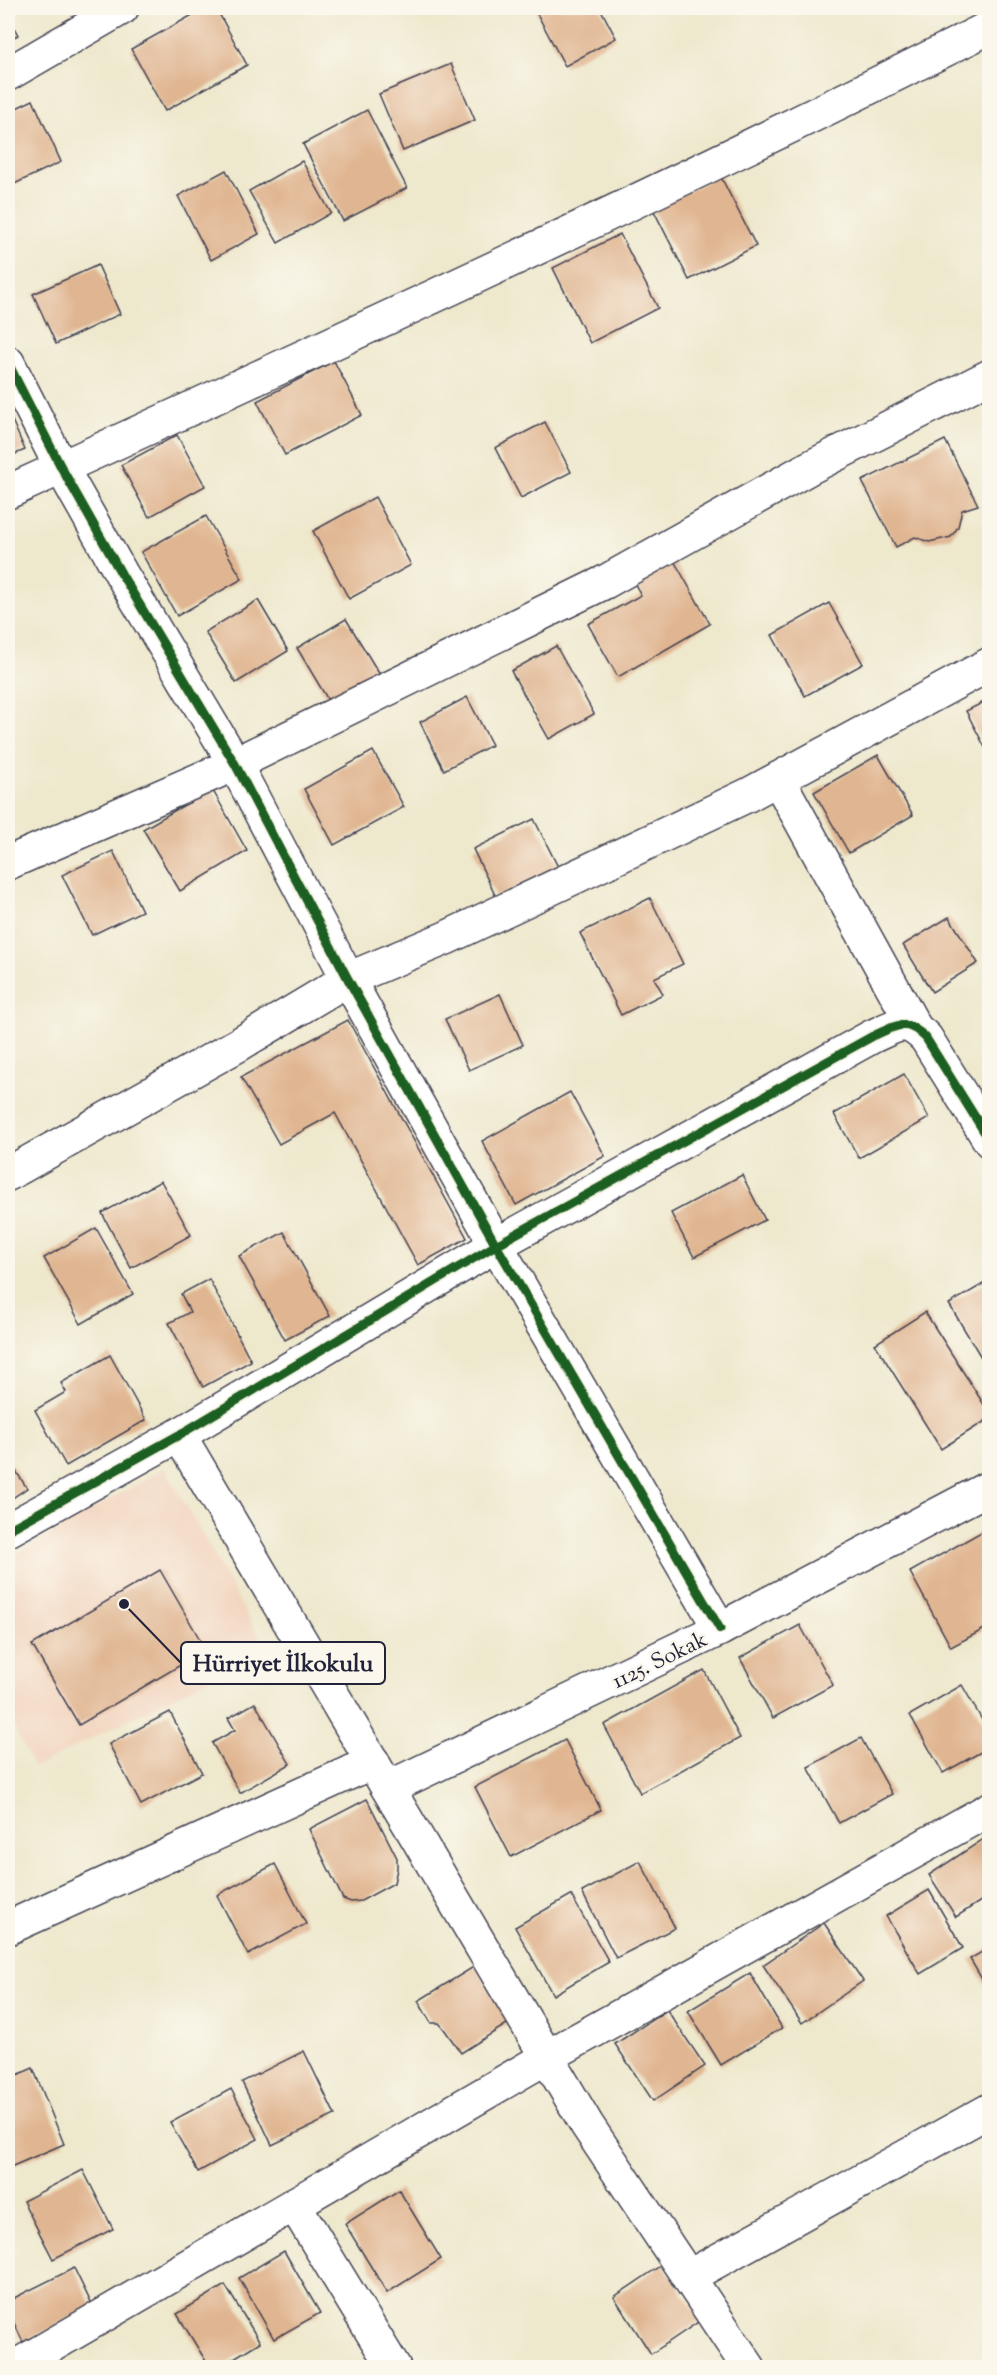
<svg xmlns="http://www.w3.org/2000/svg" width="997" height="2375" font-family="'Sorts Mill Goudy',serif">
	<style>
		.built { fill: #f2d4be }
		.building { fill: #e0b591 }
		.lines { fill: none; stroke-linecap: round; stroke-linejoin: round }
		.minor-casing { stroke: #414051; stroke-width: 36 }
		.minor { stroke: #fff; stroke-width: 33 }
		.cycleway-casing { stroke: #fbf7ec; stroke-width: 13 }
		.cycleway { stroke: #1b5e20; stroke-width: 9 }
		.labels { text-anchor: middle; stroke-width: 5; stroke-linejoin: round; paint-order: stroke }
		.street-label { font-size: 22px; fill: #22223b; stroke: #fbf7ec }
		.leader { fill: none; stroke: #22223b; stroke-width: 2 }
		.callout-dot { fill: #22223b; stroke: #fbf7ec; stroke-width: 2 }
		.callout { fill: #fbf7ec; stroke: #22223b; stroke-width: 2 }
		.callout-label { font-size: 24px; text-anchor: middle; font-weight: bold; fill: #22223b }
	</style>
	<rect width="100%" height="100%" fill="#fbf7ec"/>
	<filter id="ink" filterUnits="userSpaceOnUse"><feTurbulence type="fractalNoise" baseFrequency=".0167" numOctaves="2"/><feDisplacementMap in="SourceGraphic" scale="12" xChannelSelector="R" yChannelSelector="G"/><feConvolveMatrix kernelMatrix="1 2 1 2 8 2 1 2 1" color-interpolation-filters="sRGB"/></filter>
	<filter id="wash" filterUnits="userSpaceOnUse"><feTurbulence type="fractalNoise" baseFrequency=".008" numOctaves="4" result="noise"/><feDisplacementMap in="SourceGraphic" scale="24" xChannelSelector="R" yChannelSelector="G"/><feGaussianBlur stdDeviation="1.35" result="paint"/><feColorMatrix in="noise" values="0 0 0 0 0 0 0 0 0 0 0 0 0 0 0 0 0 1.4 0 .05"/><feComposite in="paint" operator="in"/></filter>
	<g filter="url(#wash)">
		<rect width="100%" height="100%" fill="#eee8cd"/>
		<!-- built -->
		<path class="built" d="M165 1468 266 1649 34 1768 8 1715V1559Z"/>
		<g id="blocks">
			<!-- building -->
			<g class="building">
				<path d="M205 8H216L247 65 165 111 131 49Z"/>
				<path d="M534 8H600L616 38 565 66Z"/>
				<path d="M8 16 18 35 8 41Z"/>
				<path d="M451 64 475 120 403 151 379 94Z"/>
				<path d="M33 100 61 162 8 187V112Z"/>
				<path d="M367 110 407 188 343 221 303 144Z"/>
				<path d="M302 161 331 213 278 243 249 191Z"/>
				<path d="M226 170 259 234 211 260 178 196Z"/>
				<path d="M720 175 756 246 689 280 653 209Z"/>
				<path d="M620 234 658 308 590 343 553 268Z"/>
				<path d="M98 265 120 314 56 344 33 294Z"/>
				<path d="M334 361 362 415 285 455 257 401Z"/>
				<path d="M8 411 25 450 8 457Z"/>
				<path d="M545 422 571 472 521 498 495 448Z"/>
				<path d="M177 435 205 486 149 517 121 465Z"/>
				<path d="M945 440 978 505 962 510 958 527 951 537 929 542 915 537 896 547 862 481Z"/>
				<path d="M375 497 411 565 349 599 313 531Z"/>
				<path d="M206 516 242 579 177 616 141 552Z"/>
				<path d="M672 557 710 624 618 677 588 624 641 595 632 579Z"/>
				<path d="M258 600 288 651 236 683 205 632Z"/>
				<path d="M829 603 863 664 805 696 772 635Z"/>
				<path d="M346 619 380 675 331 705 297 648Z"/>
				<path d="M556 646 594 714 549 739 511 671Z"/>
				<path d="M467 697 492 745 444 770 420 722Z"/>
				<path d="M990 699V757L966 711Z"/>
				<path d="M373 751 404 807 334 845 304 789Z"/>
				<path d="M878 755 913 815 849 853 814 792Z"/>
				<path d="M212 789 247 851 180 891 143 829Z"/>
				<path d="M534 819 558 867 496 897 473 849Z"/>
				<path d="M113 851 142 911 92 935 62 875Z"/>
				<path d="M650 898 683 964 654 978 663 994 621 1015 580 933Z"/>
				<path d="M949 917 978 963 932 992 903 945Z"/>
				<path d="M500 994 523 1045 469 1070 445 1019Z"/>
				<path d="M348 1020 467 1238 418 1265 335 1113 279 1144 241 1077Z"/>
				<path d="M904 1074 929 1118 859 1158 834 1114Z"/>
				<path d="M570 1092 605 1156 516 1205 482 1141Z"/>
				<path d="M742 1175 765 1220 694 1257 671 1213Z"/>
				<path d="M161 1181 191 1235 131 1268 102 1213Z"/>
				<path d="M96 1228 133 1294 81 1324 44 1258Z"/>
				<path d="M284 1232 330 1316 285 1340 239 1256Z"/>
				<path d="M209 1279 251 1361 203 1387 169 1323 190 1312 181 1294Z"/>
				<path d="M990 1280V1372L949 1304Z"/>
				<path d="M925 1312 990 1414V1418L941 1449 875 1344Z"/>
				<path d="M110 1355 146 1420 66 1466 35 1410 66 1392 61 1383Z"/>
				<path d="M8 1459 27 1488 8 1501Z"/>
				<path d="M990 1527V1626L951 1647 910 1572Z"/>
				<path d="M160 1570 206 1650 79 1725 32 1645Z"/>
				<path d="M800 1625 833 1685 773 1718 740 1658Z"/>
				<path d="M704 1670 740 1738 640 1793 604 1725Z"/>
				<path d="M962 1685 990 1734V1747L943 1773 910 1715Z"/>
				<path d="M255 1703 290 1764 240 1793 212 1743 235 1730 228 1718Z"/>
				<path d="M170 1712 202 1773 141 1805 109 1744Z"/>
				<path d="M861 1738 892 1794 839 1823 808 1767Z"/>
				<path d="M565 1740 601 1810 511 1857 475 1787Z"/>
				<path d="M367 1799 397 1858V1869L394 1883 361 1901 351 1902 343 1899 309 1829Z"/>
				<path d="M988 1836 990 1895 956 1917 929 1875Z"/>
				<path d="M640 1861 675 1928 616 1958 582 1892Z"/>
				<path d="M275 1864 306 1924 248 1955 217 1895Z"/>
				<path d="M929 1890 963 1948 920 1974 886 1916Z"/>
				<path d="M571 1895 609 1962 553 1995 515 1927Z"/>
				<path d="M824 1923 863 1981 802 2023 763 1965Z"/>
				<path d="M990 1947V1993L970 1959Z"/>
				<path d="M475 1966 510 2022 461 2053 444 2029 439 2023H431L418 2001Z"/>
				<path d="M750 1973 782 2028 721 2065 688 2011Z"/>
				<path d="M667 2010 705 2066 653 2101 615 2044Z"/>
				<path d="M304 2051 335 2115 272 2145 242 2082Z"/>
				<path d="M33 2068 64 2144 8 2168V2079Z"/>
				<path d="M231 2089 258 2139 198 2172 170 2122Z"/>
				<path d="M83 2170 113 2229 53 2259 23 2201Z"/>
				<path d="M399 2190 441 2259 387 2293 345 2224Z"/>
				<path d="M284 2251 320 2313 274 2339 239 2278Z"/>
				<path d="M663 2264 701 2320 651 2354 614 2297Z"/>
				<path d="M74 2268 93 2307 23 2342 8 2310V2301Z"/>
				<path d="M225 2285 260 2342 218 2368H210L177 2314Z"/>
			</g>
		</g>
	</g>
	<g filter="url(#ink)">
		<use href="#blocks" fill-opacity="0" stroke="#414051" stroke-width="1.5"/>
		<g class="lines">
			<!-- minor casing -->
			<g class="minor-casing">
				<g id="minor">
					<path d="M8 74 122 8"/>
					<path d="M8 363 61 467 122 575 235 764 348 979 496 1245 720 1629"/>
					<path d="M8 492C337 342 667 191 990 27"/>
					<path d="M778 779 914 1026"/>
					<path d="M8 863 235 764 605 582 809 468 990 376"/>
					<path d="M8 1174 238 1045 348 979 446 938 748 795 990 664"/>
					<path d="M179 1435 587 2125 749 2368"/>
					<path d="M8 1530 179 1435 496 1245 873 1036C898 1025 905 1017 926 1038L990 1141"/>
					<path d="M388 1788 720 1629 990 1487"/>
					<path d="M8 1928 373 1762"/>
					<path d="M294 2204 394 2368"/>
					<path d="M688 2277 990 2110"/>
					<path d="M13 2368 547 2057 990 1809"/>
				</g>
			</g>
			<!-- minor -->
			<use href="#minor" class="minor"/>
			<!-- cycleway casing -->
			<g class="cycleway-casing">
				<g id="cycleway">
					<path d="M8 363 61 467 122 575 235 764 348 979 496 1245 720 1629"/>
					<path d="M8 1530 179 1435 496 1245 873 1036C898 1025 905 1017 926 1038L990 1141"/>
				</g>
			</g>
			<!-- cycleway -->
			<use href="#cycleway" class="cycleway"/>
		</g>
	</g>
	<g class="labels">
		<!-- street labels -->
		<g class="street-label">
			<text transform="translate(659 1659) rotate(-26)" y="8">1125. Sokak</text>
		</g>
	</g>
	<!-- callouts -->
	<path class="leader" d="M124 1604L181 1663"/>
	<circle class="callout-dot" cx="124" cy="1604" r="6"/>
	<rect class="callout" x="181" y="1642" width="204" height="42" rx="6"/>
	<g class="callout-label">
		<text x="283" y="1671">Hürriyet İlkokulu</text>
	</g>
	<!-- margin -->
	<rect width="997" height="2375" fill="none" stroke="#fbf7ec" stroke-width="30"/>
</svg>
